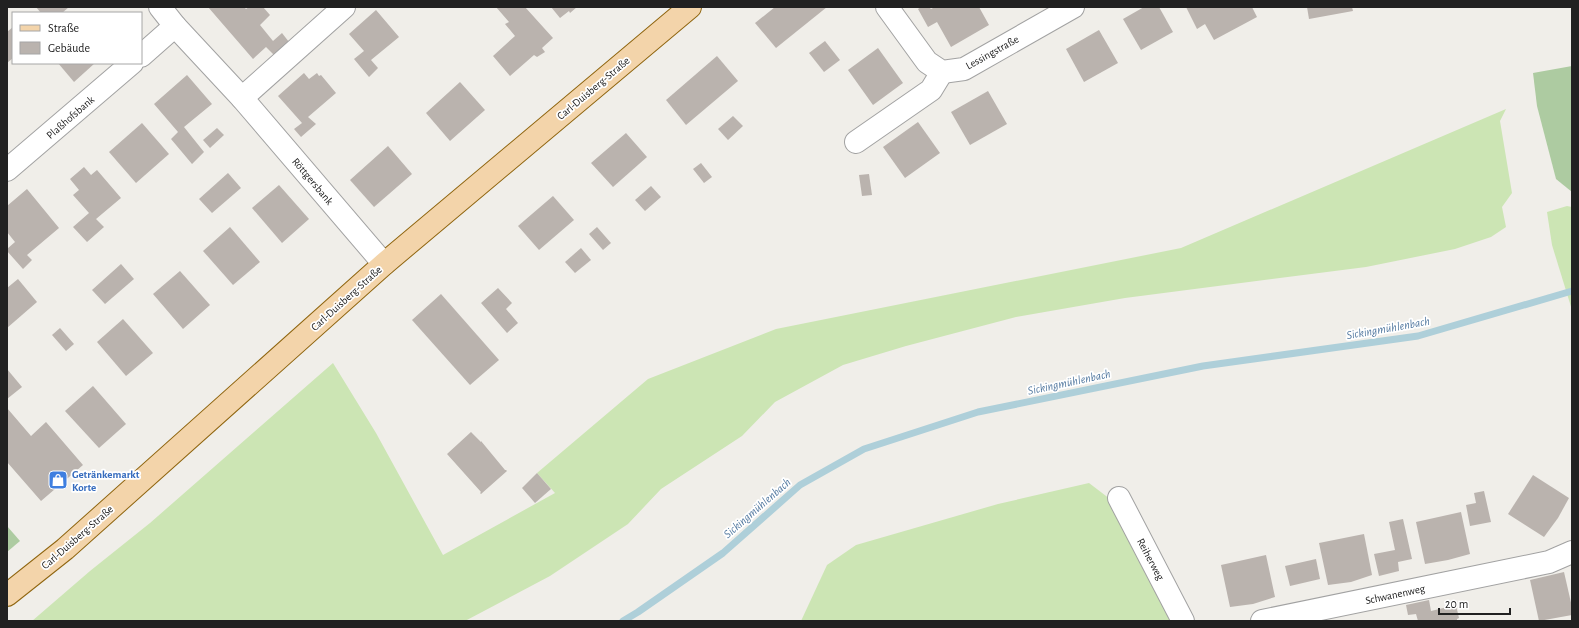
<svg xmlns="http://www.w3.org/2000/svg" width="1579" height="628" font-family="'Alegreya Sans',sans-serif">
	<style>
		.grass { fill: #cce5b4 }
		.forest { fill: #adcba1 }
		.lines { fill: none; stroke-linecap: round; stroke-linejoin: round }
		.stream { stroke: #aecfd9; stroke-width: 7 }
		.building { fill: #bab3ae }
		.minor-casing { stroke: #a2a2a2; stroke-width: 24 }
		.major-casing { stroke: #8f650f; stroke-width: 24 }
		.minor { stroke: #fff; stroke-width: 22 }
		.major { stroke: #f3d4aa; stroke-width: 22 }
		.labels { text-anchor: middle; stroke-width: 3.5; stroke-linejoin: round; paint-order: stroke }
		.street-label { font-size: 11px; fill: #212121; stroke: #fff }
		.shop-label { font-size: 11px; font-weight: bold; fill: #366cbe; stroke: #fff; text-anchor: start }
		.water-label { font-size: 12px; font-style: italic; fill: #5379a0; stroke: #fff }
	</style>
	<rect width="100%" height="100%" fill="#f0eee9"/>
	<!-- grass -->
	<g class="grass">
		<path d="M1506 109 1500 121 1512 193 1502 207 1506 227 1491 237 1455 249 1366 267 1125 298 1016 317 906 346 843 365 775 402 742 436 661 489 628 524 550 576 465 621H32L90 571 150 523 333 363 376 433 443 555 555 493 537 473 648 379 776 329 1181 248Z"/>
		<path d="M1567 206 1572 207V310L1552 245 1547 212Z"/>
		<path d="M1089 483 1110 499 1174 620 801 621 827 565 856 545 998 504Z"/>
	</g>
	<!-- forest -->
	<g class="forest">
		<path d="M1572 66V192L1556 179 1537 106 1533 73Z"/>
		<path d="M7 526 20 541 7 552Z"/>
	</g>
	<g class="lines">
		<!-- stream -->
		<path class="stream" d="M623 621 638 612 723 553 800 485 864 449 978 412 1203 366 1418 336 1572 291"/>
	</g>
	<!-- building -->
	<g class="building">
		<path d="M36 7H69L62 13H41Z"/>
		<path d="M208 7H244L246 9 249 7H263L270 15 260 25 273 41 282 33 289 42 274 55 266 47 253 59Z"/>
		<path d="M496 7H525L553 38 542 48 545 52 537 57 534 55 510 76 493 56 515 36 505 24 509 22Z"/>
		<path d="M551 7H577L570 13 569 11 560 18Z"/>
		<path d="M775 7H827L776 48 755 23Z"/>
		<path d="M921 7H929L931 9 935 7H979L989 25 951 47 937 22 928 27 918 9Z"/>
		<path d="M1144 7H1159L1173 32 1141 50 1123 19Z"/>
		<path d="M1186 7H1252L1257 17 1214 40 1205 24 1197 29Z"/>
		<path d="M1307 7H1352L1353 11 1309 19Z"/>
		<path d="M376 10 399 37 371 60 378 68 369 77 354 59 364 51 349 34Z"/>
		<path d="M13 27V58L7 63V32Z"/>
		<path d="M1099 30 1118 63 1084 82 1066 49Z"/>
		<path d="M825 41 840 60 824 72 809 53Z"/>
		<path d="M878 48 903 83 873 105 848 70Z"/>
		<path d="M717 56 738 81 686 125 666 100Z"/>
		<path d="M58 63H95L74 82Z"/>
		<path d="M304 73 309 79 317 73 319 76 321 75 336 93 308 117 316 124 301 137 294 129 302 123 278 96Z"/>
		<path d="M187 75 212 104 184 127 204 152 192 164 171 139 178 132 154 104Z"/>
		<path d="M460 82 485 110 450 141 426 113Z"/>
		<path d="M988 91 1007 124 970 145 951 112Z"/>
		<path d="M733 116 743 126 728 140 718 129Z"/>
		<path d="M918 122 940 153 905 178 883 147Z"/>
		<path d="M142 123 169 154 136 183 109 152Z"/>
		<path d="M217 128 224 135 210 148 203 140Z"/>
		<path d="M626 133 647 157 613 187 591 163Z"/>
		<path d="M388 146 412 174 374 207 350 180Z"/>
		<path d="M701 163 712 177 704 183 693 169Z"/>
		<path d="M84 167 91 175 97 170 121 198 96 219 104 227 87 242 73 227 89 213 73 195 79 190 70 179Z"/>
		<path d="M228 173 241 188 212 213 199 199Z"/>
		<path d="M869 174 872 195 862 196 859 175Z"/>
		<path d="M279 185 309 219 282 243 252 208Z"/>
		<path d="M651 186 661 197 645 211 635 200Z"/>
		<path d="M27 189 59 228 27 255 32 260 23 269 7 251V249L15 242 7 232V206Z"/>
		<path d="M553 196 574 220 539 250 518 226Z"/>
		<path d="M230 227 260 262 233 285 203 251Z"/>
		<path d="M597 227 611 243 603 250 589 234Z"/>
		<path d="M581 248 591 260 575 273 565 262Z"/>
		<path d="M121 264 134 279 105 304 92 290Z"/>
		<path d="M180 271 210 305 183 329 153 294Z"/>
		<path d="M18 279 37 302 7 328V288Z"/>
		<path d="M498 288 512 303 506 309 518 323 507 333 481 303Z"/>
		<path d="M441 294 499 360 470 385 412 320Z"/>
		<path d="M123 319 153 353 126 376 97 342Z"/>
		<path d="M60 328 74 344 66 351 52 335Z"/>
		<path d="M7 369 22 387 7 399Z"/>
		<path d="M93 386 126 424 99 448 65 411Z"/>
		<path d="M7 408 31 436 46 422 83 465 41 501 7 462Z"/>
		<path d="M471 432 481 442V441L505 470H506L507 471 481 494 480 493 481 492 447 454Z"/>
		<path d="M537 473 551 489 535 503 522 488Z"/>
		<path d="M1533 475 1569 498 1558 518 1544 537 1508 514Z"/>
		<path d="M1484 491 1491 522 1470 526 1466 505 1476 503 1474 493Z"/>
		<path d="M1461 512 1470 554 1448 560 1425 564 1416 522Z"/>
		<path d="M1403 519 1412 559 1398 562 1399 571 1379 576 1374 554 1395 550 1389 522Z"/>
		<path d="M1364 534 1372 575 1351 582 1328 585 1319 543Z"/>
		<path d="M1266 555 1275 597 1253 604 1230 607 1221 565Z"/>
		<path d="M1316 559 1320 579 1290 586 1285 566Z"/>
		<path d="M1564 572 1572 607V615L1539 621 1530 580Z"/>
		<path d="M1429 600 1431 611 1456 605 1459 618 1457 619V621H1418L1416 614 1408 615 1406 605Z"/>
	</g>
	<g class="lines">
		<!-- minor casing -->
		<g class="minor-casing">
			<g id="minor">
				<path d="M160 7 175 26 242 98 384 264"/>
				<path d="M887 7 927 62 942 72 964 69 1073 7"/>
				<path d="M141 56 175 26"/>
				<path d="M242 98 344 7"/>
				<path d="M856 142 931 90 942 72"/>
				<path d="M7 170 132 63"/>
				<path d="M1119 498 1183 621"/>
				<path d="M1262 621 1549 562 1572 552"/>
			</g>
		</g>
		<!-- major casing -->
		<g class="major-casing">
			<path id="major" d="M7 595 65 549 384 264 690 7"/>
		</g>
		<!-- minor -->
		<use href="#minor" class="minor"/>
		<!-- major -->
		<use href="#major" class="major"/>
	</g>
	<!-- icons -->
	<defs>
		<g id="shop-square" transform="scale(1)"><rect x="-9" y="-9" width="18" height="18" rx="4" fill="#3f7fe0" stroke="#fff"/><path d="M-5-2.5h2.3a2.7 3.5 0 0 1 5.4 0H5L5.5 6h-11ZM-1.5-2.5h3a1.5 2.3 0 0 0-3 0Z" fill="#fff"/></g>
	</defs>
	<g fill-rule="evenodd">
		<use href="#shop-square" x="58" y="480"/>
	</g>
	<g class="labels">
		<!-- street labels -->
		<g class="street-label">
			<text transform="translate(992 52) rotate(-29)" y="4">Lessingstraße</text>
			<text transform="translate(593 88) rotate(-40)" y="4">Carl-Duisberg-Straße</text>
			<text transform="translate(70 117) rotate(-41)" y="4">Plaßhofsbank</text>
			<text transform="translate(313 181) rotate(50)" y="4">Röttgersbank</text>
			<text transform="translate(346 298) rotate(-42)" y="4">Carl-Duisberg-Straße</text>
			<text transform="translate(77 537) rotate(-41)" y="4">Carl-Duisberg-Straße</text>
			<text transform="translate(1151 559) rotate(62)" y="4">Reiherweg</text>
			<text transform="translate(1395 594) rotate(-12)" y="4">Schwanenweg</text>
		</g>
		<!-- shop labels -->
		<g class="shop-label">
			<text x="72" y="478">Getränkemarkt<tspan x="72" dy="13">Korte</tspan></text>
		</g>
		<!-- water labels -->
		<g class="water-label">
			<text transform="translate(1388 328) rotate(-10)" y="4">Sickingmühlenbach</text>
			<text transform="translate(1069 382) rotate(-12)" y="4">Sickingmühlenbach</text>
			<text transform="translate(757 508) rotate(-41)" y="4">Sickingmühlenbach</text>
		</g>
	</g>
	<!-- border -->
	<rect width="1579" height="628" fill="none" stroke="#212121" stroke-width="16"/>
	<!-- legend -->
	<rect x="12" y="12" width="130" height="52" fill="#ffffff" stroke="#a6a6a6"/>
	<rect x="20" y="25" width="20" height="6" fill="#f3d4aa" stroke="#a6a6a6"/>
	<text x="48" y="32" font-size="12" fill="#212121">Straße</text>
	<rect x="20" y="42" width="20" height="12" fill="#bab3ae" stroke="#a6a6a6"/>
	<text x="48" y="52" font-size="12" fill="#212121">Gebäude</text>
	<!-- scale -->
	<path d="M1439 608v6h71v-6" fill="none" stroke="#212121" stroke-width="2"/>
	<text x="1445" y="608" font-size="12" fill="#212121" stroke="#ffffff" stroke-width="3" paint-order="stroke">20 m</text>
</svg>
